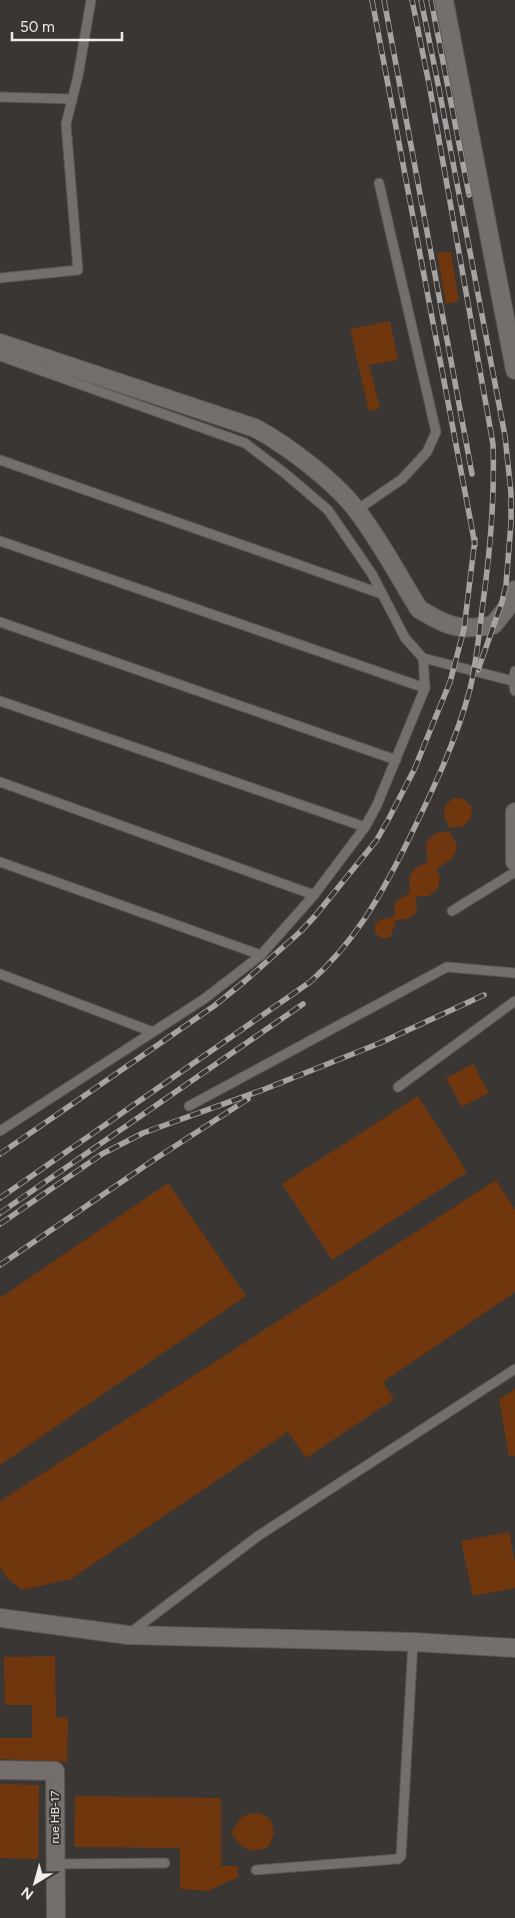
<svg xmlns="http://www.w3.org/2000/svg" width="515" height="1918" font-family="Figtree,sans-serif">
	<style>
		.building { fill: #70370f }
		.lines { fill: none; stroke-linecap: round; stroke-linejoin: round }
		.lane-casing { stroke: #575452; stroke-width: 11 }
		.street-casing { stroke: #575452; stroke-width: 20 }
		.lane { stroke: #746f6d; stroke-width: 9 }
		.street { stroke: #746f6d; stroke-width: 18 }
		.rail-casing { stroke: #a7a3a2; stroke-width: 5.5 }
		.rail { stroke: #3a3634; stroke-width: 4; stroke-dasharray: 11; stroke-linecap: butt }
		.labels { text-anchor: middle; stroke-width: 4; stroke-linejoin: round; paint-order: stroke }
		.street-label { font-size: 12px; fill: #f0edec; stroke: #3a3634 }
	</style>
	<rect width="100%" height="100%" fill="#3a3634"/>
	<!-- building -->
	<g class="building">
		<path d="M451 252 459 301 446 304 437 253Z"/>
		<path d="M390 321 398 360 369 365 380 408 369 411 350 329Z"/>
		<path d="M453 798 464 799 472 807 471 818 463 826 450 828 444 817 445 806Z"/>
		<path d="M449 831 456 843 457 848 452 859 436 869 440 876 438 888 429 896H416L417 910 415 914 408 919 396 920 391 936 388 938H380L375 932V924L381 919 394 917 395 902 410 893 409 879 411 873 415 868 428 862 426 847 427 841 436 833Z"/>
		<path d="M473 1064 489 1093 462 1107 446 1078Z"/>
		<path d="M418 1096 467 1172 332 1260 282 1184Z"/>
		<path d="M496 1180 515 1210V1292L383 1382 394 1399 306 1458 288 1432 71 1579 22 1590 7 1578 0 1567V1501Z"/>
		<path d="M168 1183 246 1296 0 1465V1298Z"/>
		<path d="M515 1389V1456H509L499 1399Z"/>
		<path d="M509 1532 515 1562V1588L473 1596 461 1541Z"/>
		<path d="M55 1656 56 1718 68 1717 67 1762 0 1759V1738H32V1705H5L4 1657Z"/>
		<path d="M0 1784 39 1785 38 1859 0 1858Z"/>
		<path d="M75 1796 221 1798V1866H238V1877L208 1891 180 1889V1848L74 1847Z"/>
		<path d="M257 1813 266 1816 271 1821 274 1833 270 1844 266 1848 255 1851 246 1849 241 1845 231 1833 241 1818 248 1814Z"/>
	</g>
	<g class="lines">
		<!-- lane casing -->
		<g class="lane-casing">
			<g id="lane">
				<path d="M0 97 72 99"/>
				<path d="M0 278 78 270 66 124 78 76 91 0"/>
				<path d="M0 356 245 443 287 475 328 510 372 574 405 638 423 658 425 688 377 805 365 827 314 895 261 955 204 999 0 1131"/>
				<path d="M0 460 382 594"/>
				<path d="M357 510 402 479 427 452 436 432 379 183"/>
				<path d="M0 541 425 688"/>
				<path d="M0 622 396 760"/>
				<path d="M423 658 513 681"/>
				<path d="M515 671 513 681 515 691"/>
				<path d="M0 701 365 827"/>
				<path d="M0 782 314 895"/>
				<path d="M0 862 261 955"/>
				<path d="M452 911 515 872"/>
				<path d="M0 974 153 1032"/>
				<path d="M398 1087 515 1001"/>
				<path d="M189 1106 447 967 515 973"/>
				<path d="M130 1633 258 1536 515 1369"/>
				<path d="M56 1864 165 1863"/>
				<path d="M256 1870 398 1859 401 1856 413 1642"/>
			</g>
		</g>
		<!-- street casing -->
		<g class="street-casing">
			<g id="street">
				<path d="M444 0 515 370"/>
				<path d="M0 343 255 428C287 445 337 483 358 512 381 542 399 577 419 609 448 627 459 631 493 625L511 603 515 590"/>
				<path d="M515 812V862"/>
				<path d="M0 1618 128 1635 413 1642 515 1648"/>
				<path d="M0 1770 55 1771 56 1918"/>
			</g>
		</g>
		<!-- lane -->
		<use href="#lane" class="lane"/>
		<!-- street -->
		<use href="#street" class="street"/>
		<!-- rail casing -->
		<g class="rail-casing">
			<g id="rail">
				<path d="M372 0 475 545"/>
				<path d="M384 0 472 474"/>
				<path d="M421 0 439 89 505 436 511 493V523L506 585 502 602 478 670"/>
				<path d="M431 0 469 195"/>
				<path d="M0 1154 214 1006 245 981 300 932 315 916 376 841 388 820 414 770 450 682 464 629 475 539"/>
				<path d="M0 1198 310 982C355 942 380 897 407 843 431 794 456 742 470 689 476 664 479 636 482 610 490 554 495 500 493 444L430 89 412 0"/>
				<path d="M0 1213 303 1004"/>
				<path d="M0 1224 102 1154 143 1133 265 1089 380 1043 484 995"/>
				<path d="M0 1265 155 1159 248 1099"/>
			</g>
		</g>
		<!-- rail -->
		<use href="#rail" class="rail"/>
	</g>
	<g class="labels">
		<!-- street labels -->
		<g class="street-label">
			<text transform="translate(55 1817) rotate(-90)" y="4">rue HB-17</text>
		</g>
	</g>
	<!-- north arrow -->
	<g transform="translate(35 1883) rotate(217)" stroke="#3a3634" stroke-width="4" paint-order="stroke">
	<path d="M0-4L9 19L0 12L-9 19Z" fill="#f0edec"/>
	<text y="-8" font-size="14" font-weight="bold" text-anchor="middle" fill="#f0edec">N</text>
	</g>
	<!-- scale -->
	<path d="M12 32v8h110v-8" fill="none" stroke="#f0edec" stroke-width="2.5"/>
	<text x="20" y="32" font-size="15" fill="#f0edec" stroke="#3a3634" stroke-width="4" paint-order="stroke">50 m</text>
</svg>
